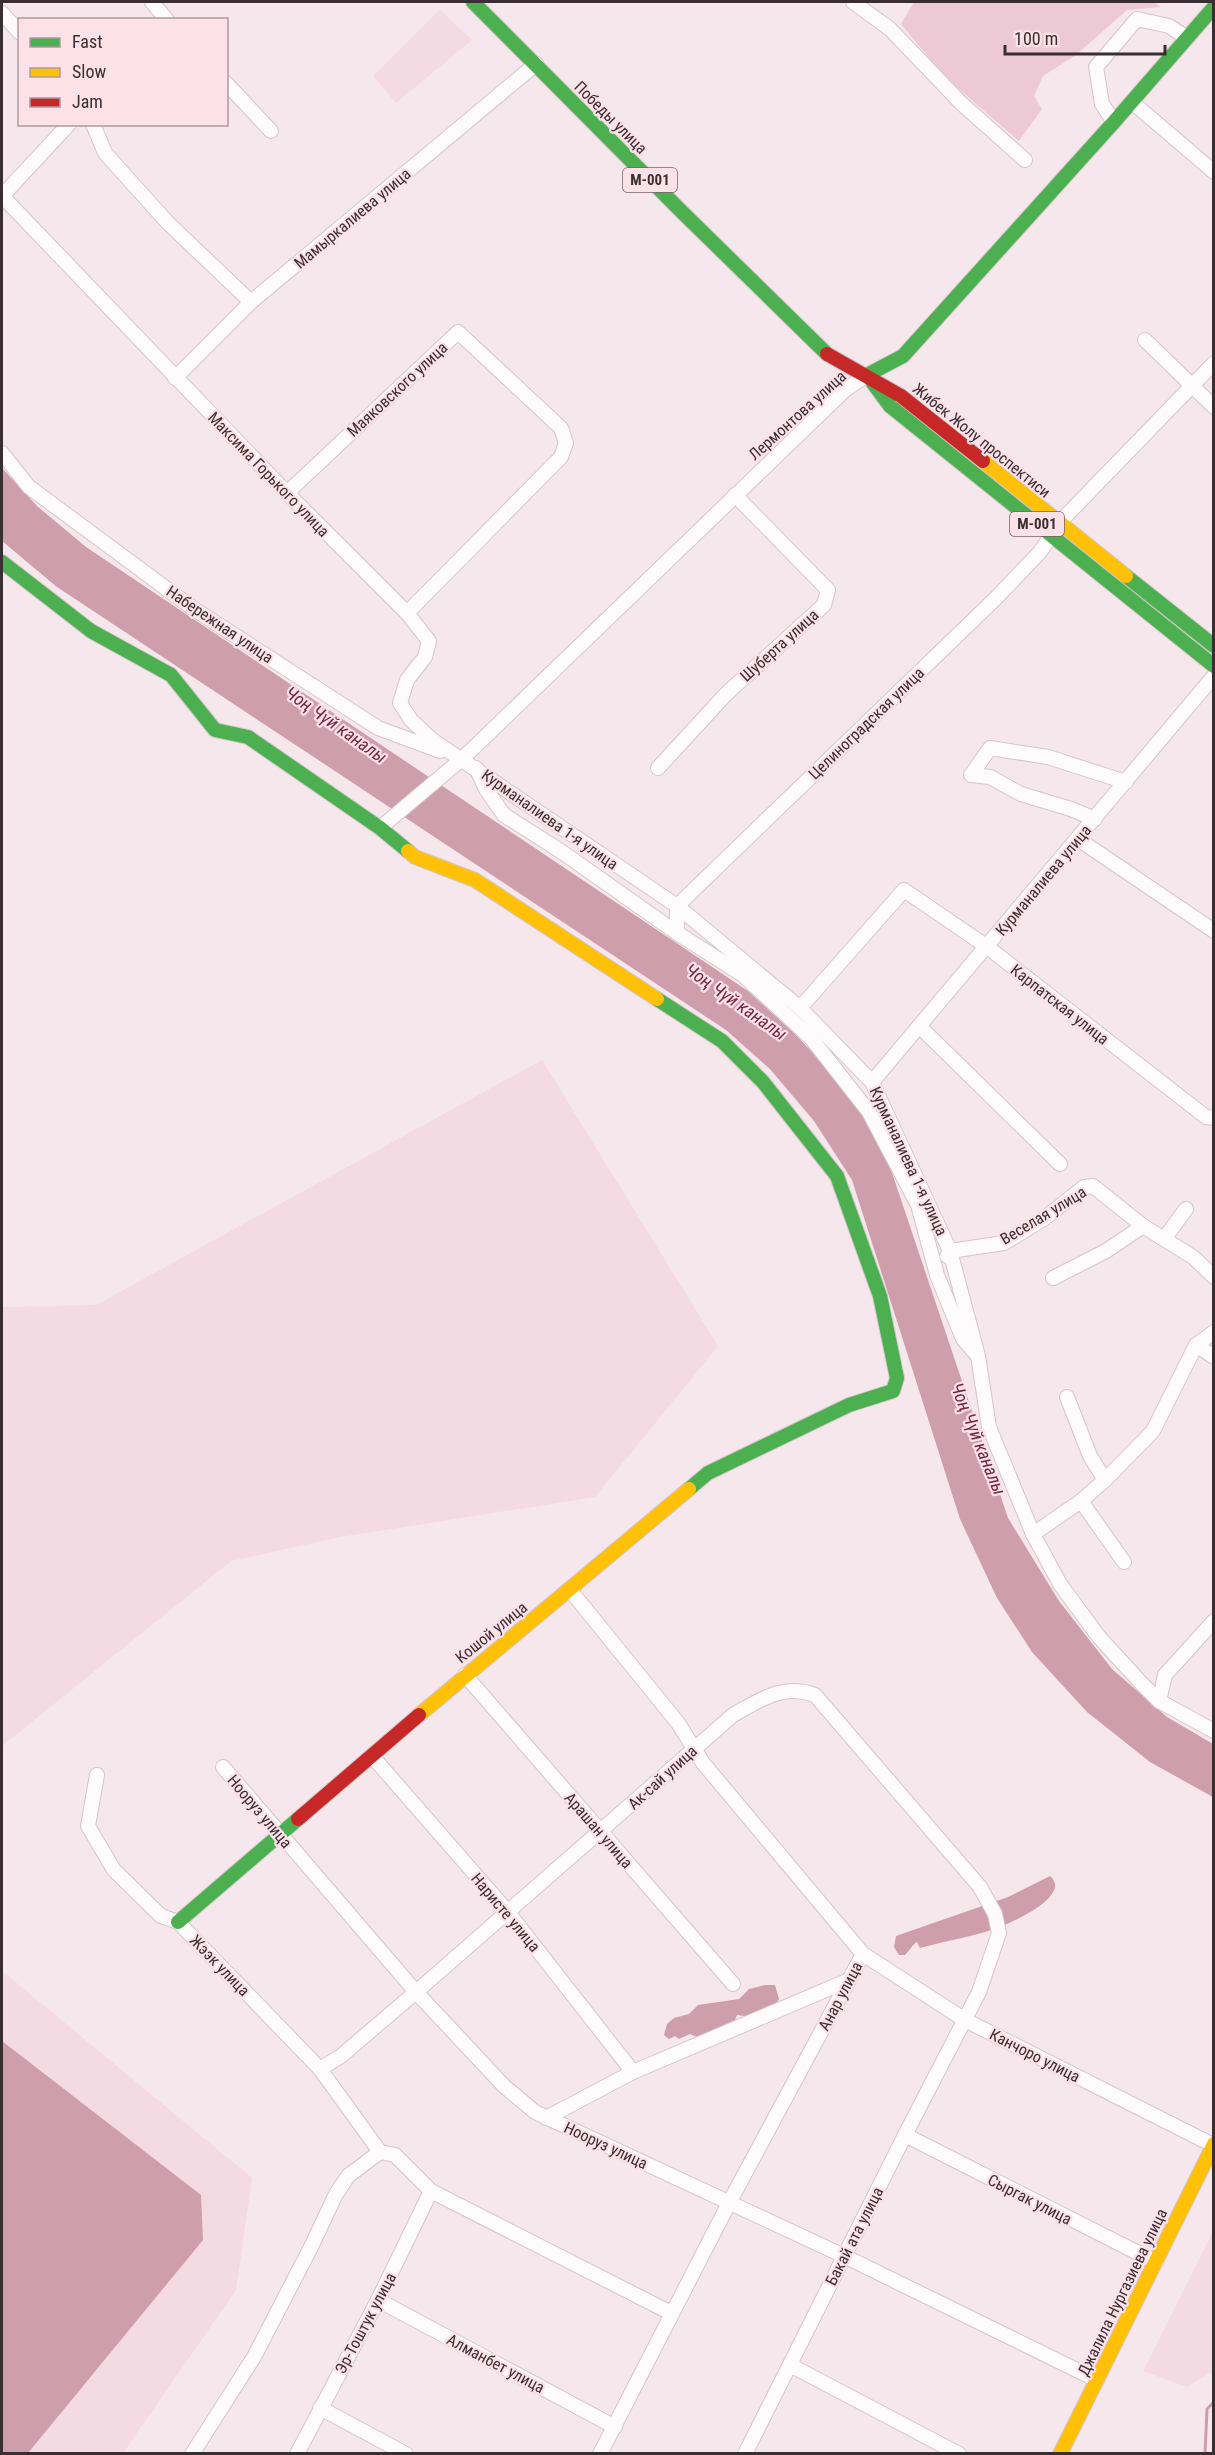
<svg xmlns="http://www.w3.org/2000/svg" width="1215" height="2455" font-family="'Roboto Condensed',sans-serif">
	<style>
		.built { fill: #f4dae2 }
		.green { fill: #ecc9d4 }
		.water { fill: #ce9ead }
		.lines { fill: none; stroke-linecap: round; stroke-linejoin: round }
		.stream { stroke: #ce9ead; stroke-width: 3 }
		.street-casing { stroke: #d2c6ca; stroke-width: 16 }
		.fast-casing { stroke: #d2c6ca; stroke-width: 16 }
		.slow-casing { stroke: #d2c6ca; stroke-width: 16 }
		.jam-casing { stroke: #d2c6ca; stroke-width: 16 }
		.street { stroke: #fefbfc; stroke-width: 14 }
		.fast { stroke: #4caf50; stroke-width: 14 }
		.slow { stroke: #ffc107; stroke-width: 14 }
		.jam { stroke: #c62828; stroke-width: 14 }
		.labels { text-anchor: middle; stroke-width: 4.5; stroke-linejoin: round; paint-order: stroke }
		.shield { fill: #fce1e9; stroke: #746469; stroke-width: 1.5 }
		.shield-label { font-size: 15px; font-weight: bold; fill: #392f32 }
		.street-label { font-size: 16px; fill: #392f32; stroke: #fce1e9 }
		.water-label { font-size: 18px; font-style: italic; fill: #712644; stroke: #fce1e9 }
	</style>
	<rect width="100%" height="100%" fill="#f6e7ec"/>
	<!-- built -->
	<g class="built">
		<path d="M440 10 472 40 396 103 373 76Z"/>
		<path d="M542 1060 718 1346 595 1497 340 1537 231 1561 2 1746V1307L96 1305Z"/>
		<path d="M2 1971 252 2178 236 2290 123 2453H2Z"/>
		<path d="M1213 2231V2371L1187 2387 1143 2371Z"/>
	</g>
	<!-- green -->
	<path class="green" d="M914 2H1154L1161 7 1127 10 1076 55 1043 76 1034 96 1042 109 1019 141 945 77 901 24Z"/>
	<!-- water -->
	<g class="water">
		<path d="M2 468 37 506 86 547 748 991 795 1034 846 1088 887 1158 1008 1518 1059 1601 1112 1669 1167 1717 1213 1744V1797L1150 1762 1087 1712 1032 1652 997 1598 960 1519 852 1180 814 1121 770 1069 726 1030 57 587 2 541Z"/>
		<path d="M1050 1876C1071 1894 1021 1918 1007 1924 980 1936 948 1940 920 1948L917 1942 915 1943 905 1955H899L894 1947 896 1936 1008 1897Z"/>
		<path d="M765 1985H775L779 1999 772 2010 745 2021 744 2016 737 2015 733 2025 701 2039 690 2034 679 2039 675 2036 669 2039 664 2035 667 2024 674 2018 689 2014 698 2005 739 1999 749 1989Z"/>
		<path d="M2 2041 201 2195 203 2240 28 2453H2Z"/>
	</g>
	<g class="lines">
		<!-- stream -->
		<path class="stream" d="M1205 2454 1207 2409 1214 2402"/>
		<!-- street casing -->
		<g class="street-casing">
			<g id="street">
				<path d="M152 2 167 20"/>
				<path d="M853 2 890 29 961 103 1025 160"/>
				<path d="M2 13 20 33"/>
				<path d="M226 83 271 131"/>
				<path d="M1132 102 1214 172"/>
				<path d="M1114 122 1102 104 1096 67 1137 19 1169 26 1187 38"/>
				<path d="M93 124 105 153 168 223 251 302"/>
				<path d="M2 196 287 493 407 613 429 641 425 657 407 680 400 703 411 720 431 739 677 906 800 1008 872 1082 950 1251 978 1356 989 1427 1033 1534 1060 1584 1099 1637 1142 1684 1159 1701 1214 1731"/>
				<path d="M2 196 69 124"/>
				<path d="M1145 340 1214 407"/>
				<path d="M175 378 251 302 536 64"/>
				<path d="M2 453 29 487 194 609 378 728 440 751"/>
				<path d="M287 493 458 332 561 428 566 443 561 457 407 613"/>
				<path d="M1059 523 1214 363"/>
				<path d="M476 768 487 791 504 815 562 852 677 933 743 975 811 1038 869 1112 918 1205 937 1275 963 1339 976 1354"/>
				<path d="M658 768 726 694 824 605 828 590 735 495"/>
				<path d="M1095 819 1071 809 1021 794 990 777 971 775 990 748 1048 757 1126 782"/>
				<path d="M380 828 462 759 845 390 867 375"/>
				<path d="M1078 839 1214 931"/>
				<path d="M677 933V906L996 598 1040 552 1051 536"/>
				<path d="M800 1008 904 890 986 946 1206 1117 1214 1118"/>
				<path d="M919 1026 1060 1164"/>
				<path d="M872 1082 1214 676"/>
				<path d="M1164 1239 1186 1209"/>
				<path d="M947 1256 950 1251 1004 1243 1045 1218 1084 1187 1093 1186 1143 1226 1193 1257 1214 1277"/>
				<path d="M1053 1278 1106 1251 1143 1226"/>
				<path d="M1196 1345 1214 1357"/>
				<path d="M1067 1397 1090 1456 1105 1480"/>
				<path d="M1081 1501 1124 1562"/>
				<path d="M1033 1534 1081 1501 1105 1480 1153 1431 1196 1345 1214 1332"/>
				<path d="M570 1590 678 1723 703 1763 863 1954 965 2020 1213 2145"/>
				<path d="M465 1675 733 1984"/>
				<path d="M1159 1701 1165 1675 1214 1621"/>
				<path d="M372 1756 507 1911 633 2072"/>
				<path d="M223 1767 416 1992 504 2086 535 2112 844 2256 1097 2380"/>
				<path d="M97 1775 88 1826 114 1870 161 1916 178 1922 320 2069 380 2152 395 2155 431 2191 671 2313"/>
				<path d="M320 2069 341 2056 416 1992 733 1715C760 1700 783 1683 815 1695L980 1887 995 1914 999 1933 979 1992 905 2135 745 2454"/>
				<path d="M546 2118 633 2072 849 1980"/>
				<path d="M905 2135 1156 2262"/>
				<path d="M378 2300 615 2427"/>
				<path d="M790 2365 959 2454"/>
				<path d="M320 2408 406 2454"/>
				<path d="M192 2454 254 2357 311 2247 336 2194 348 2176 380 2152"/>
				<path d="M297 2454 378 2300 431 2191"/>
				<path d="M600 2454 729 2203 863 1954"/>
			</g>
		</g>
		<!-- fast casing -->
		<g class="fast-casing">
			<g id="fast">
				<path d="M473 2 682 212 827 354"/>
				<path d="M867 375 903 356 1114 122 1214 7"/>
				<path d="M873 383 890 406 1214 666"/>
				<path d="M2 562 91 631 171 675 215 730 248 737 380 828 408 851"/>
				<path d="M1126 576 1214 646"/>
				<path d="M657 999 722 1041 763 1082 837 1176 880 1296 897 1378 893 1391 849 1405 708 1473 689 1489"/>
				<path d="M178 1922 298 1819"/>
			</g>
		</g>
		<!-- slow casing -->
		<g class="slow-casing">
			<g id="slow">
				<path d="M983 461 1126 576"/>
				<path d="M408 851 415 857 475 880 657 999"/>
				<path d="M419 1715 689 1489"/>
				<path d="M1060 2454 1214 2144"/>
			</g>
		</g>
		<!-- jam casing -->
		<g class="jam-casing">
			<g id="jam">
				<path d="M827 354 901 396 983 461"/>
				<path d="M298 1819 419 1715"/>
			</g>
		</g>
		<!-- street -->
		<use href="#street" class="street"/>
		<!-- fast -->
		<use href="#fast" class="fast"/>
		<!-- slow -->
		<use href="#slow" class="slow"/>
		<!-- jam -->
		<use href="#jam" class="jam"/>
	</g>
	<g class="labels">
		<!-- shield labels -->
		<g class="shield">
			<rect x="623" y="168" width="54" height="24" rx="4.5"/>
			<rect x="1010" y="512" width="54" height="24" rx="4.5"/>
		</g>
		<g class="shield-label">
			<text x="650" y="185">М-001</text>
			<text x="1037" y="529">М-001</text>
		</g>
		<!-- street labels -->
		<g class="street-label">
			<text transform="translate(611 117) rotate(45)" y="6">Победы улица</text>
			<text transform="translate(352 218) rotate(-40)" y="6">Мамыркалиева улица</text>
			<text transform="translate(397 389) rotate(-43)" y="6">Маяковского улица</text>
			<text transform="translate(797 415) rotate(-42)" y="6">Лермонтова улица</text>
			<text transform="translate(982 440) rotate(39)" y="6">Жибек Жолу проспектиси</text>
			<text transform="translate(269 474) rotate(46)" y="6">Максима Горького улица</text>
			<text transform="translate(220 624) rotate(34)" y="6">Набережная улица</text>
			<text transform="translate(779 645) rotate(-42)" y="6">Шуберта улица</text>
			<text transform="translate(866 723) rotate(-44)" y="6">Целиноградская улица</text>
			<text transform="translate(550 819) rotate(35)" y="6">Курманалиева 1-я улица</text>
			<text transform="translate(1043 880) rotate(-50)" y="6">Курманалиева улица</text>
			<text transform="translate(1060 1004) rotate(38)" y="6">Карпатская улица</text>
			<text transform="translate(909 1161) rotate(65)" y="6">Курманалиева 1-я улица</text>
			<text transform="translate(1043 1215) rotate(-31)" y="6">Веселая улица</text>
			<text transform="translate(491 1632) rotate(-39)" y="6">Кошой улица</text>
			<text transform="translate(662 1777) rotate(-42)" y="6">Ак-сай улица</text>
			<text transform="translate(260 1811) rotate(50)" y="6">Нооруз улица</text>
			<text transform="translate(599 1830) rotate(49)" y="6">Арашан улица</text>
			<text transform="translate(506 1912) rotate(50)" y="6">Наристе улица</text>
			<text transform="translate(220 1965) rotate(46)" y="6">Жээк улица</text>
			<text transform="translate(840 1996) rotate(-62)" y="6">Анар улица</text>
			<text transform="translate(1035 2055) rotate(27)" y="6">Канчоро улица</text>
			<text transform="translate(606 2145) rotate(25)" y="6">Нооруз улица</text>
			<text transform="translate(1030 2199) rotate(27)" y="6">Сыргак улица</text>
			<text transform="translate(854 2236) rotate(-63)" y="6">Бакай ата улица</text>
			<text transform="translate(1122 2292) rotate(-64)" y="6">Джалила Нургазиева улица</text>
			<text transform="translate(365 2323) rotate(-62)" y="6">Эр-Тоштук улица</text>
			<text transform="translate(496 2363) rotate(28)" y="6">Алманбет улица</text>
		</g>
		<!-- water labels -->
		<g class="water-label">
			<text transform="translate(336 725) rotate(35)" y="6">Чоң Чүй каналы</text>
			<text transform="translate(736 1002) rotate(35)" y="6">Чоң Чүй каналы</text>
			<text transform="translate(978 1439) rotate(68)" y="6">Чоң Чүй каналы</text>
		</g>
	</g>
	<!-- border -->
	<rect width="1215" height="2455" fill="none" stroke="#392f32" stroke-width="6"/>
	<!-- legend -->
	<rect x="18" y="18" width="210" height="108" fill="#fce1e9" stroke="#ae9aa0" stroke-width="1.5"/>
	<rect x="30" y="38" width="30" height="9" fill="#4caf50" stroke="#ae9aa0" stroke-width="1.5"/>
	<text x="72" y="48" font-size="18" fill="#392f32">Fast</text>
	<rect x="30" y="68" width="30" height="9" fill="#ffc107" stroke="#ae9aa0" stroke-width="1.5"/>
	<text x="72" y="78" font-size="18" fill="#392f32">Slow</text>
	<rect x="30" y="98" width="30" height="9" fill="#c62828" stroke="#ae9aa0" stroke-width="1.5"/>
	<text x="72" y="108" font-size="18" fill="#392f32">Jam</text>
	<!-- scale -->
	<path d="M1005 45v9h160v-9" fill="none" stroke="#392f32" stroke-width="3"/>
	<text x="1014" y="45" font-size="18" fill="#392f32" stroke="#fce1e9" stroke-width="4.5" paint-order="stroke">100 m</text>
</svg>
